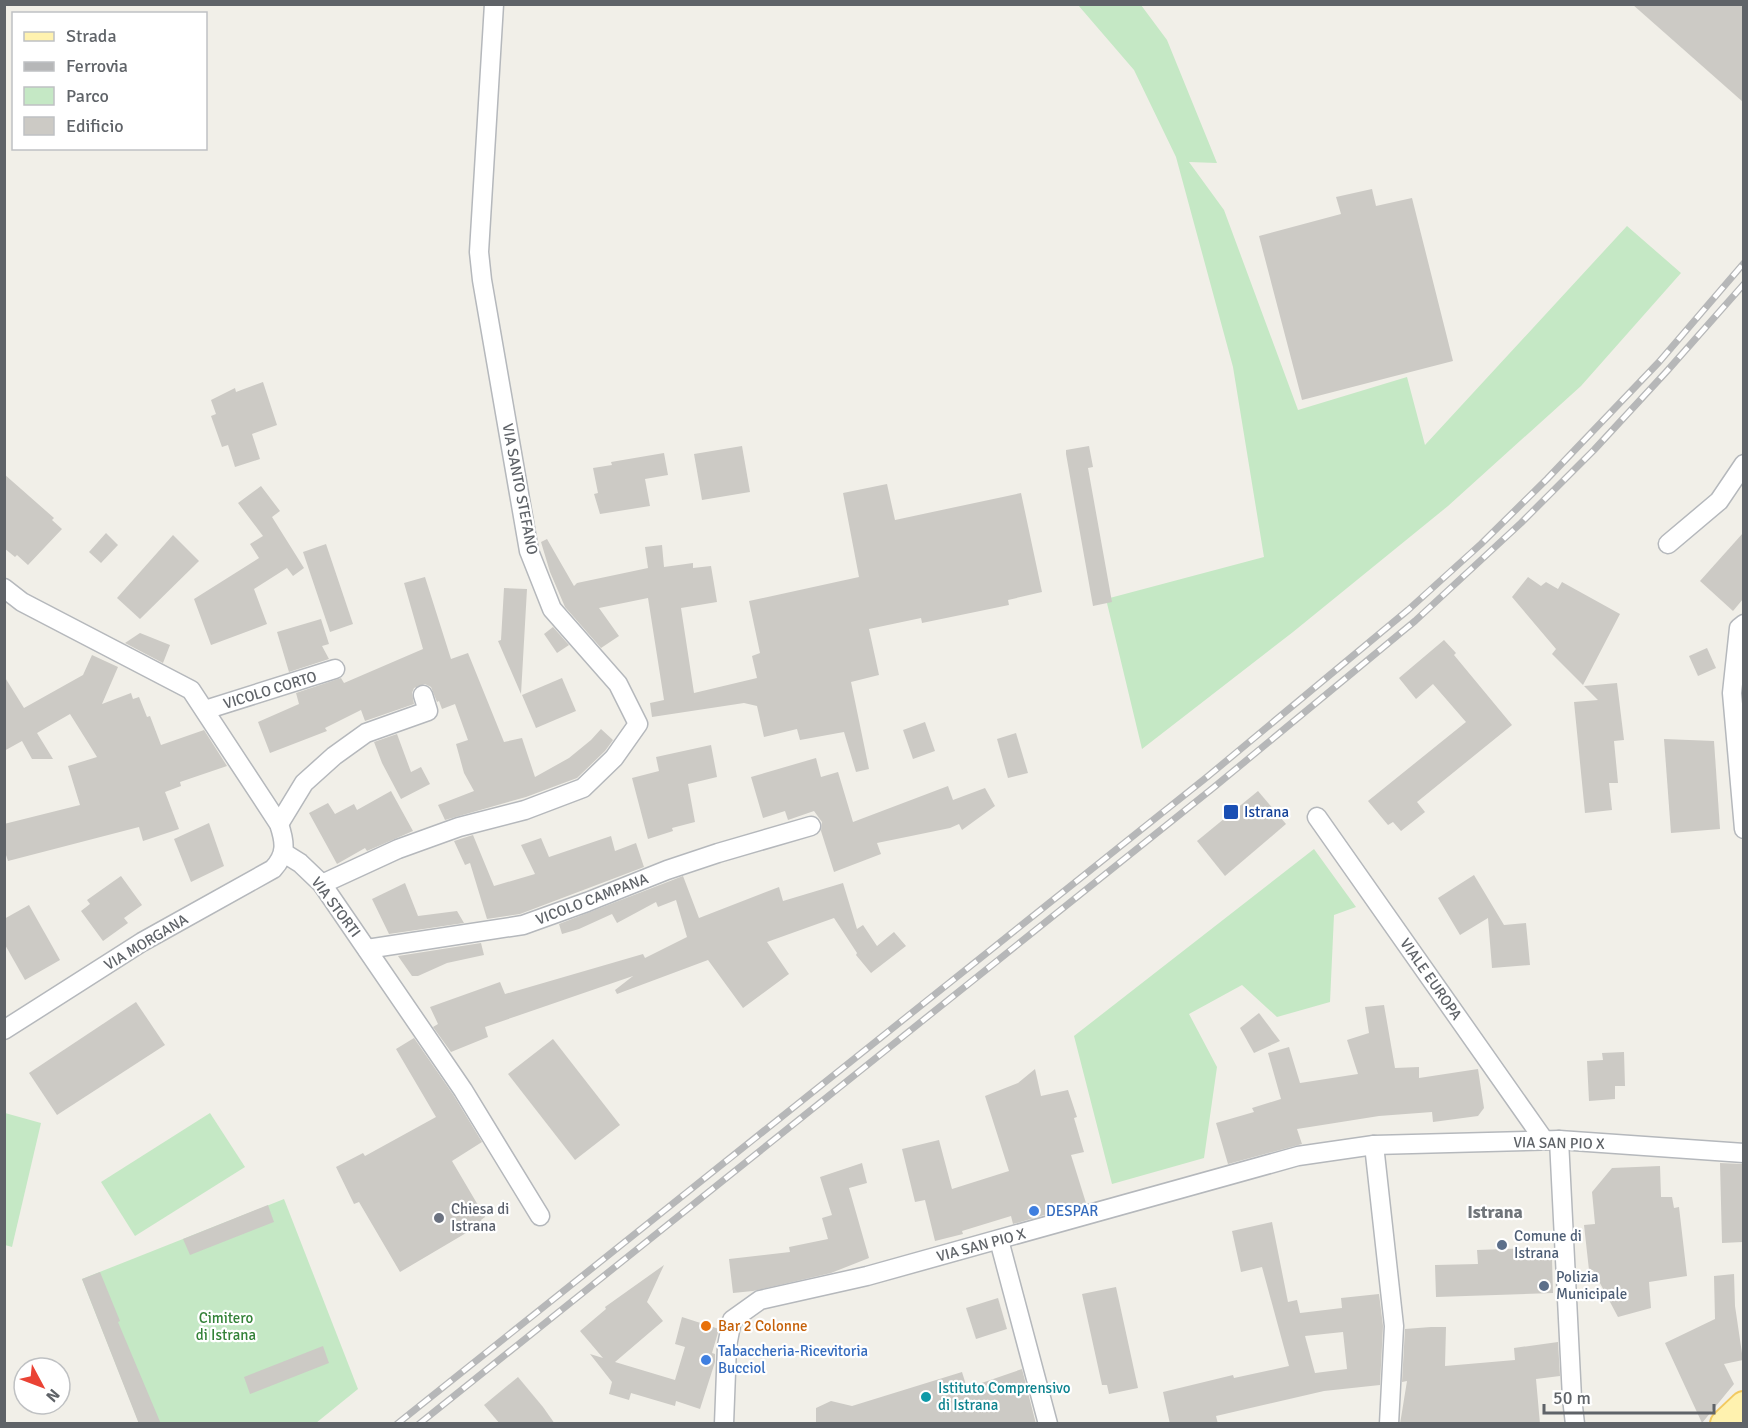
<svg xmlns="http://www.w3.org/2000/svg" width="1748" height="1428" font-family="Signika,sans-serif">
	<style>
		.green { fill: #c5e8c5 }
		.building { fill: #cccac5; fill-rule: evenodd }
		.lines { fill: none; stroke-linecap: round; stroke-linejoin: round }
		.minor-casing { stroke: #b5b8bc; stroke-width: 21 }
		.primary-casing { stroke: #f2c960; stroke-width: 32 }
		.minor { stroke: #fff; stroke-width: 18 }
		.primary { stroke: #fff2af; stroke-width: 28 }
		.rail-casing { stroke: #b6b7b8; stroke-width: 7 }
		.rail { stroke: #fff; stroke-width: 4.5; stroke-dasharray: 14; stroke-linecap: butt }
		.transit-dot { fill: #1a4fb4; stroke: #fff; stroke-width: 2 }
		.shop-dot { fill: #3f7fe0; stroke: #fff; stroke-width: 2 }
		.worship-dot { fill: #6b7280; stroke: #fff; stroke-width: 2 }
		.service-dot { fill: #5c6f8a; stroke: #fff; stroke-width: 2 }
		.food-dot { fill: #e8710a; stroke: #fff; stroke-width: 2 }
		.culture-dot { fill: #0f9aa8; stroke: #fff; stroke-width: 2 }
		.labels { text-anchor: middle; stroke-width: 4.5; stroke-linejoin: round; paint-order: stroke }
		.street-label { font-size: 15px; fill: #5f6368; stroke: #fff }
		.transit-label { font-size: 15px; fill: #164399; stroke: #fff; text-anchor: start }
		.worship-label { font-size: 15px; fill: #5b616d; stroke: #fff; text-anchor: start }
		.shop-label { font-size: 15px; fill: #366cbe; stroke: #fff; text-anchor: start }
		.service-label { font-size: 15px; fill: #4e5e75; stroke: #fff; text-anchor: start }
		.park-label { font-size: 15px; fill: #348238; stroke: #fff }
		.food-label { font-size: 15px; fill: #c56008; stroke: #fff; text-anchor: start }
		.culture-label { font-size: 15px; fill: #0d838f; stroke: #fff; text-anchor: start }
		.quarter-label { font-size: 18px; font-weight: bold; fill: #70757a; stroke: #fff }
	</style>
	<rect width="100%" height="100%" fill="#f1efe8"/>
	<!-- green -->
	<g class="green">
		<path d="M1078 5H1141L1167 40 1217 163 1189 162 1224 210 1298 410 1407 377 1425 445 1627 226 1681 273 1581 386 1448 506 1293 632 1142 749 1106 599 1264 557 1233 367 1176 157 1134 70Z"/>
		<path d="M1314 849 1356 907 1334 915 1330 1002 1277 1017 1242 985 1189 1014 1217 1067 1204 1158 1112 1184 1074 1036Z"/>
		<path d="M5 1113 41 1123 12 1247 5 1245Z"/>
		<path d="M210 1113 245 1167 135 1236 101 1182Z"/>
		<path d="M284 1199 358 1389 316 1423H139L82 1279Z"/>
	</g>
	<!-- building -->
	<g class="building">
		<path d="M1632 4H1743V102Z"/>
		<path d="M1372 189 1376 206 1412 198 1453 361 1302 400 1259 236 1341 214 1336 197Z"/>
		<path d="M263 382 277 425 252 434 260 459 235 467 228 445 222 447 211 416 216 414 211 400 235 388 236 392Z"/>
		<path d="M742 446 750 492 702 500 694 454Z"/>
		<path d="M1089 446 1093 467 1088 468 1112 602 1093 606 1066 454V450Z"/>
		<path d="M664 453 668 475 645 479 650 506 600 514 594 494 598 493 593 468 612 465 611 462Z"/>
		<path d="M4 474 54 518 52 520 62 529 28 565 17 555 15 557 4 548Z"/>
		<path d="M887 484 895 520 1021 493 1042 592 1008 600 1009 605 922 623 921 618 869 629 879 675 851 682 869 769 856 772 844 732 800 740 797 729 764 737 757 706 744 703 652 717 650 703 664 700 648 598 599 608 619 636 601 648 565 607 550 572 541 542 547 539 574 586 577 583 648 568 645 547 662 545 664 567 693 563V568L711 566 717 602 681 608 694 693 757 678 752 656 760 653 749 601 859 577 843 493Z"/>
		<path d="M261 486 280 511 272 517 304 568 293 576 287 568 254 589 267 624 211 645 194 599 259 558 250 544 263 536 238 503Z"/>
		<path d="M106 533 118 545 101 563 89 552Z"/>
		<path d="M1743 533V599L1733 611 1700 581Z"/>
		<path d="M173 535 199 561 140 619 117 598Z"/>
		<path d="M326 544 353 624 330 632 303 552Z"/>
		<path d="M425 577 451 659 468 653 504 742 522 738 535 777 569 758 591 740 601 729 613 740 605 751 577 778 526 797 445 820 438 805 474 791 464 773 456 744 468 740 455 704 442 709 439 701 437 702 431 687 425 684 414 688 412 693 414 704 365 721 361 710 325 728 327 731 270 753 258 722 299 704 296 693 341 678 344 683 423 649 404 583Z"/>
		<path d="M1528 577 1541 586 1546 582 1558 589 1562 582 1620 614 1583 685 1552 654 1556 649 1512 597Z"/>
		<path d="M504 588 527 589 521 694 498 641 501 640Z"/>
		<path d="M321 619 329 644 322 646 329 659 289 672 277 632Z"/>
		<path d="M553 627 569 645 557 653 544 634Z"/>
		<path d="M140 633 170 645 163 663 125 643Z"/>
		<path d="M1444 640 1456 653 1454 655 1512 725 1417 802 1425 812 1401 831 1393 822 1388 825 1368 801 1466 722 1433 684 1416 699 1399 678Z"/>
		<path d="M1707 648 1716 668 1698 676 1689 656Z"/>
		<path d="M92 655 118 667 102 704 131 693 133 699 139 697 147 717 150 716 161 745 204 730 227 766 180 782 181 786 165 792 179 829 143 841 139 827 8 861 4 849V824L80 805 68 766 97 757 70 714 37 733 53 759H32L22 741 4 751V676L24 708 83 675Z"/>
		<path d="M562 678 576 711 536 728 522 695Z"/>
		<path d="M1617 683 1624 740 1614 741 1618 783H1609L1612 810 1585 813 1574 702 1598 700 1584 686Z"/>
		<path d="M925 722 935 751 913 759 903 730Z"/>
		<path d="M1016 733 1028 773 1008 778 997 739Z"/>
		<path d="M397 734 411 772 421 767 430 784 401 799 382 763 374 742Z"/>
		<path d="M1664 739 1714 741 1720 829 1671 833Z"/>
		<path d="M711 745 717 777 688 784 695 822 672 828 673 831 648 839 632 778 659 771 656 757Z"/>
		<path d="M816 758 821 777 838 772 853 822 948 786 953 800 985 788 995 806 962 830 959 824 950 828 877 843 881 854 834 872 821 831 822 822 814 811 788 820 785 811 763 818 751 777Z"/>
		<path d="M391 791 413 831 367 851 365 848 337 864 309 813 328 803 335 814 354 804 357 810Z"/>
		<path d="M1258 791 1286 824 1225 876 1197 841Z"/>
		<path d="M209 823 224 866 191 882 174 839Z"/>
		<path d="M473 835 494 886 535 874 521 845 541 838 549 857 611 836 615 851 636 843 644 867 520 914 487 919 470 863 465 865 454 841Z"/>
		<path d="M1474 875 1504 925 1526 923 1530 965 1492 968 1488 918 1460 935 1438 898Z"/>
		<path d="M121 876 142 905 124 918 128 923 103 941 81 911 90 904 87 900Z"/>
		<path d="M683 876 699 918 779 887 783 901 843 883 857 929 863 925 877 946 894 932 906 946 871 973 856 955 857 953 834 918 767 942 789 974 743 1008 708 960 617 994 615 990 633 976 485 1027 488 1037 451 1052 433 1027 438 1024 430 1007 500 982 505 994 643 954 645 958 687 937 676 900 658 907 656 902 617 923 612 914 579 929 562 934 559 924Z"/>
		<path d="M405 883 418 916 457 911 464 923 389 934 372 899Z"/>
		<path d="M29 905 60 960 25 980 4 943V919Z"/>
		<path d="M481 943 484 955 447 963 418 976H412L398 956Z"/>
		<path d="M136 1002 165 1045 57 1115 29 1073Z"/>
		<path d="M1384 1005 1395 1068 1419 1067V1078L1478 1069 1484 1108 1478 1116 1433 1122 1432 1112 1379 1116 1297 1129 1302 1144 1228 1164 1216 1123 1254 1112 1252 1108 1281 1099 1268 1053 1289 1047 1300 1083 1358 1074 1347 1040 1369 1033 1365 1007Z"/>
		<path d="M1259 1013 1280 1041 1254 1053 1240 1028Z"/>
		<path d="M414 1038 454 1096 482 1142 452 1161 485 1217 481 1220 483 1223 400 1272 359 1202 354 1204 336 1167 363 1153 365 1156 436 1117 396 1049Z"/>
		<path d="M553 1039 620 1125 575 1160 508 1074Z"/>
		<path d="M1624 1052 1625 1086H1615V1099L1589 1101 1587 1061 1603 1060 1602 1053Z"/>
		<path d="M1035 1069 1041 1096 1068 1090 1077 1117 1074 1118 1084 1152 1071 1155 1086 1203 1013 1224 1011 1216 962 1231 963 1234 935 1241 925 1200 915 1202 902 1149 939 1140 952 1189 1009 1171 985 1096 1018 1083Z"/>
		<path d="M862 1163 867 1183 849 1188 869 1258 831 1273 753 1291 733 1293 729 1259 790 1252 789 1247 828 1239 822 1218 832 1215 820 1177Z"/>
		<path d="M1720 1163 1743 1164V1242L1722 1243Z"/>
		<path d="M1660 1166 1661 1197H1672L1674 1208 1679 1207 1687 1276 1649 1282 1651 1308 1618 1317 1593 1270H1589L1584 1225 1595 1224 1592 1192 1612 1168Z"/>
		<path d="M268 1205 274 1222 190 1255 183 1239Z"/>
		<path d="M1272 1222 1288 1302 1297 1300 1300 1313 1342 1308 1341 1298 1379 1294 1383 1326 1380 1385 1324 1391 1216 1416 1218 1424H1170L1163 1392 1233 1375 1234 1378 1289 1366 1262 1267 1241 1272 1232 1231ZM1343 1332 1347 1369 1315 1373 1305 1336Z"/>
		<path d="M1531 1248 1532 1259 1552 1258 1553 1293 1436 1297 1435 1265 1478 1264 1477 1250Z"/>
		<path d="M664 1265 647 1302 663 1321 615 1362 675 1380 685 1347 675 1344 682 1317 719 1329 712 1353 715 1354V1362L700 1409 676 1401 675 1406 631 1393 629 1400 609 1394 612 1382 590 1354 603 1358 580 1331 606 1309 605 1307Z"/>
		<path d="M100 1272 120 1321 118 1322 161 1424H139L82 1279Z"/>
		<path d="M1734 1274 1735 1306 1743 1360 1724 1364 1734 1384 1702 1423 1665 1343 1715 1319 1714 1276Z"/>
		<path d="M1116 1287 1138 1388 1109 1394 1107 1385H1102L1082 1294Z"/>
		<path d="M998 1298 1007 1329 976 1339 966 1308Z"/>
		<path d="M1431 1327H1446L1445 1366 1515 1360 1514 1348 1558 1342 1560 1376 1536 1379 1540 1424H1400L1407 1381 1402 1382 1405 1329Z"/>
		<path d="M323 1346 329 1363 250 1394 244 1377Z"/>
		<path d="M1022 1369 1036 1424H816V1408L831 1401 852 1406 962 1372 967 1388Z"/>
		<path d="M518 1377 543 1407 555 1424H500L484 1405Z"/>
	</g>
	<g class="lines">
		<!-- minor casing -->
		<g class="minor-casing">
			<g id="minor">
				<path d="M1668 544 1719 501 1744 464"/>
				<path d="M4 588 22 602 191 690 279 824C285 842 287 854 273 869L142 942 4 1030"/>
				<path d="M1744 624 1739 628 1732 693 1744 829"/>
				<path d="M205 710 335 669"/>
				<path d="M1317 817 1544 1140"/>
				<path d="M279 824 304 783 334 756 366 733 428 711 423 695"/>
				<path d="M284 853 300 863 322 884 463 1090 540 1216"/>
				<path d="M322 884 398 849 459 827 525 810 583 788 614 758 638 724 618 684 552 609 529 551 482 280 479 252 494 4"/>
				<path d="M367 949 523 925 587 902 667 870 718 853 811 826"/>
				<path d="M1559 1140 1572 1398 1575 1424"/>
				<path d="M1374 1145 1394 1326 1389 1424"/>
				<path d="M999 1240 1048 1424"/>
				<path d="M724 1424 727 1346 732 1320 760 1300 867 1276 1298 1156 1374 1145 1559 1140 1744 1153"/>
			</g>
		</g>
		<!-- primary casing -->
		<g class="primary-casing">
			<path id="primary" d="M1725 1424 1744 1406"/>
		</g>
		<!-- minor -->
		<use href="#minor" class="minor"/>
		<!-- primary -->
		<use href="#primary" class="primary"/>
		<!-- rail casing -->
		<g class="rail-casing">
			<g id="rail">
				<path d="M397 1424 1207 777 1408 610 1481 544 1547 479 1659 362 1744 263"/>
				<path d="M419 1424 1213 788 1415 621 1521 523 1594 450 1667 371 1744 284"/>
			</g>
		</g>
		<!-- rail -->
		<use href="#rail" class="rail"/>
	</g>
	<!-- markers -->
	<rect class="transit-dot" x="1223" y="804" width="16" height="16" rx="3"/>
	<g class="shop-dot">
		<circle cx="1034" cy="1211" r="6"/>
		<circle cx="706" cy="1360" r="6"/>
	</g>
	<circle class="worship-dot" cx="439" cy="1218" r="6"/>
	<g class="service-dot">
		<circle cx="1502" cy="1245" r="6"/>
		<circle cx="1544" cy="1286" r="6"/>
	</g>
	<circle class="food-dot" cx="706" cy="1326" r="6"/>
	<circle class="culture-dot" cx="926" cy="1397" r="6"/>
	<g class="labels">
		<!-- street labels -->
		<g class="street-label">
			<text transform="translate(520 489) rotate(79)" y="5">VIA SANTO STEFANO</text>
			<text transform="translate(270 690) rotate(-17)" y="5">VICOLO CORTO</text>
			<text transform="translate(592 899) rotate(-21)" y="5">VICOLO CAMPANA</text>
			<text transform="translate(336 907) rotate(53)" y="5">VIA STORTI</text>
			<text transform="translate(146 942) rotate(-31)" y="5">VIA MORGANA</text>
			<text transform="translate(1431 979) rotate(55)" y="5">VIALE EUROPA</text>
			<text transform="translate(1559 1143) rotate(1)" y="5">VIA SAN PIO X</text>
			<text transform="translate(981 1245) rotate(-15)" y="5">VIA SAN PIO X</text>
		</g>
		<!-- transit labels -->
		<g class="transit-label">
			<text x="1244" y="817">Istrana</text>
		</g>
		<!-- worship labels -->
		<g class="worship-label">
			<text x="451" y="1214">Chiesa di<tspan x="451" dy="17">Istrana</tspan></text>
		</g>
		<!-- shop labels -->
		<g class="shop-label">
			<text x="1046" y="1216">DESPAR</text>
			<text x="718" y="1356">Tabaccheria-Ricevitoria<tspan x="718" dy="17">Bucciol</tspan></text>
		</g>
		<!-- service labels -->
		<g class="service-label">
			<text x="1514" y="1241">Comune di<tspan x="1514" dy="17">Istrana</tspan></text>
			<text x="1556" y="1282">Polizia<tspan x="1556" dy="17">Municipale</tspan></text>
		</g>
		<!-- park labels -->
		<g class="park-label">
			<text x="226" y="1323">Cimitero<tspan x="226" dy="17">di Istrana</tspan></text>
		</g>
		<!-- food labels -->
		<g class="food-label">
			<text x="718" y="1331">Bar 2 Colonne</text>
		</g>
		<!-- culture labels -->
		<g class="culture-label">
			<text x="938" y="1393">Istituto Comprensivo<tspan x="938" dy="17">di Istrana</tspan></text>
		</g>
		<!-- quarter labels -->
		<g class="quarter-label">
			<text x="1495" y="1218">Istrana</text>
		</g>
	</g>
	<!-- border -->
	<rect width="1748" height="1428" fill="none" stroke="#5f6368" stroke-width="12"/>
	<!-- legend -->
	<rect x="12" y="12" width="195" height="138" fill="#ffffff" stroke="#bfc1c3" stroke-width="1.5"/>
	<rect x="24" y="32" width="30" height="9" fill="#fff2af" stroke="#bfc1c3" stroke-width="1.5"/>
	<text x="66" y="42" font-size="18" fill="#5f6368">Strada</text>
	<rect x="24" y="62" width="30" height="9" fill="#b6b7b8" stroke="#bfc1c3" stroke-width="1.5"/>
	<text x="66" y="72" font-size="18" fill="#5f6368">Ferrovia</text>
	<rect x="24" y="87" width="30" height="18" fill="#c5e8c5" stroke="#bfc1c3" stroke-width="1.5"/>
	<text x="66" y="102" font-size="18" fill="#5f6368">Parco</text>
	<rect x="24" y="117" width="30" height="18" fill="#cccac5" stroke="#bfc1c3" stroke-width="1.5"/>
	<text x="66" y="132" font-size="18" fill="#5f6368">Edificio</text>
	<!-- north arrow -->
	<g transform="translate(42 1386) rotate(131)"><circle r="28" fill="#ffffff" stroke="#bfc1c3" stroke-width="1.5"/>
	<path d="M0-4.5L10 22L0 15L-10 22Z" fill="#ea4335"/>
	<text y="-9" font-size="16" font-weight="bold" text-anchor="middle" fill="#5f6368">N</text>
	</g>
	<!-- scale -->
	<path d="M1544 1404v9h170v-9" fill="none" stroke="#5f6368" stroke-width="3"/>
	<text x="1553" y="1404" font-size="18" fill="#5f6368" stroke="#ffffff" stroke-width="4.5" paint-order="stroke">50 m</text>
</svg>
